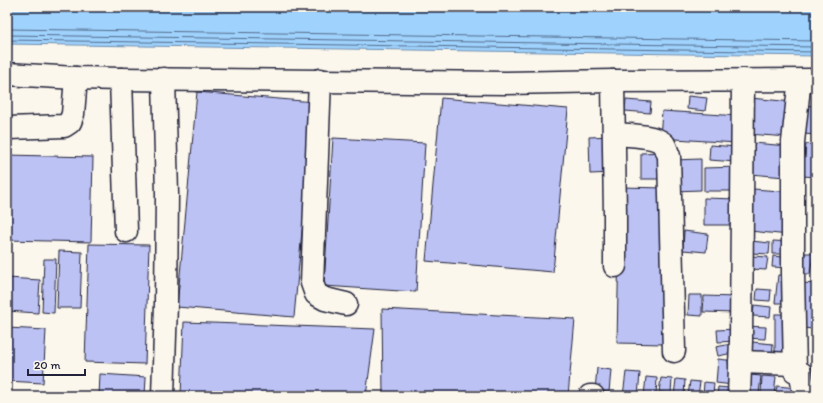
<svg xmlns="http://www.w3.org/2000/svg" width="823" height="403" font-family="Itim,sans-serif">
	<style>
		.water { fill: #9fd3fd; stroke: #6d8caf }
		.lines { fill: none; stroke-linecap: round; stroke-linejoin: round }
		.shore { stroke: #546989; stroke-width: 1 }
		.building { fill: #bcc2f4; stroke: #22223b }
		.minor-casing { stroke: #22223b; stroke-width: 25 }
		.minor { stroke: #fbf7ec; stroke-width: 22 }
	</style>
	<rect width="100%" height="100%" fill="#fbf7ec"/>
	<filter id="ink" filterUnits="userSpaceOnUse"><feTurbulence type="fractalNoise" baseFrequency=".025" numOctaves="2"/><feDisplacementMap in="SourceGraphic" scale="8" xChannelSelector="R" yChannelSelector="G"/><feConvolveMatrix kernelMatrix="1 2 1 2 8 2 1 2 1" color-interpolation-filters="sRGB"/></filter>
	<g filter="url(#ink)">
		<!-- water -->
		<path class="water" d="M7 7H816V56L7 44Z"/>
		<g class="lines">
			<!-- shore -->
			<g class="shore">
				<path d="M7 29 816 41"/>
				<path d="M7 35 816 47"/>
				<path d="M7 40 816 52"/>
			</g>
		</g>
		<!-- building -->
		<g class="building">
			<path d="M197 92 314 102 294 317 177 307Z"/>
			<path d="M688 96 707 98 705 111 687 109Z"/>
			<path d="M441 98 568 109 553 272 426 261Z"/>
			<path d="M750 98 793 102 789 137 747 134Z"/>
			<path d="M626 100 651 102 650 113 625 111Z"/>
			<path d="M805 105 816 106V135L803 134Z"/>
			<path d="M662 111 739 116 737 143 660 138Z"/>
			<path d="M612 136 613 173 590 174 589 137Z"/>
			<path d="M333 138 425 143 416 292 324 286Z"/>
			<path d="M753 143 788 146 785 177 750 174Z"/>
			<path d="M806 144 816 145V177L803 176Z"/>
			<path d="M710 145 738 147 737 162 709 160Z"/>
			<path d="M666 152V179H641V153Z"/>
			<path d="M7 155 93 157 91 242 7 240Z"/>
			<path d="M701 159V190L673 191V160Z"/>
			<path d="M740 167V191H704V168Z"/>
			<path d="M620 187 666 188 663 344 617 343Z"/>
			<path d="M753 189 793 192 789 235 750 231Z"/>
			<path d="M704 198 737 199V225H704Z"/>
			<path d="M684 231 708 234 706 252 683 250Z"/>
			<path d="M751 241 770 243 769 254 750 253Z"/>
			<path d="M773 241 792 242 791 254H773Z"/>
			<path d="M89 244 149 245 145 364 85 362Z"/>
			<path d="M59 251 82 252 80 308H57Z"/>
			<path d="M805 253H813L810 274H803Z"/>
			<path d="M752 256 768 257 766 270 751 269Z"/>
			<path d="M773 256 791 258 790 268 772 267Z"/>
			<path d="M44 259H56L54 313 42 312Z"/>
			<path d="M778 275 790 276 787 303H775Z"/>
			<path d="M7 278 40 280 38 313 7 311Z"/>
			<path d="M803 283 816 284 815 329 800 328Z"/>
			<path d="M757 289 771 290 770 301 756 300Z"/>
			<path d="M689 295H702V316L688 315Z"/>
			<path d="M704 296 736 297 735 313 703 312Z"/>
			<path d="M754 305 771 307 770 317 753 316Z"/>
			<path d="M382 309 575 319 568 396H383Z"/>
			<rect x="775" y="314" width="18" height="40"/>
			<path d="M184 322 375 329 366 396H181Z"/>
			<path d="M745 326 766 327 765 339 745 338Z"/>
			<path d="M7 328 46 330 43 383 7 381Z"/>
			<path d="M737 329V341L718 342 717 330Z"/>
			<path d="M752 342 773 344 772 356 751 354Z"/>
			<path d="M731 344 733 353 718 356 716 347Z"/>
			<path d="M718 359 735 361 733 385 716 383Z"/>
			<path d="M597 368 611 370 609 392 595 391Z"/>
			<path d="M626 372 640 373 638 396H623Z"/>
			<path d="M100 374 146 377 145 396H99Z"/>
			<path d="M750 375 761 376 759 394 749 393Z"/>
			<path d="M762 376 776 377 774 395 761 394Z"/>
			<path d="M646 377 657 378 656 396H644Z"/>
			<path d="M661 378 672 379 671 393 659 392Z"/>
			<path d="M676 379 685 380 684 396H674Z"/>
			<path d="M690 381 700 382 698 396H688Z"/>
			<path d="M704 382 714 383 713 396H703Z"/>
			<path d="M777 386 797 388 796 396H775Z"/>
			<path d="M718 387 729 388V396H717Z"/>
		</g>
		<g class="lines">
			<!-- minor casing -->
			<g class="minor-casing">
				<g id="minor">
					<path d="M7 74 76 78 121 79 506 83 613 81 816 80"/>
					<path d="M121 79 126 231"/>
					<path d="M320 80 312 283 316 294 325 299 346 304"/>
					<path d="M613 81 615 215V266"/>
					<path d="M799 81V87L793 142V274L795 371 801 373 804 396"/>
					<path d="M9 128 64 126 70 122 73 114 76 78"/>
					<path d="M614 134C626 135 655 135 664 144 666 147 667 152 669 156L674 351"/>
					<path d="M740 362 795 364"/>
					<path d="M163 396 166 304 167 194 164 79"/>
					<path d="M590 396H593"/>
					<path d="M739 396 741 340 743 80"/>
				</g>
			</g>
			<!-- minor -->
			<use href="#minor" class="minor"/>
		</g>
	</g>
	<!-- margin -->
	<rect width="823" height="403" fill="none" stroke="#fbf7ec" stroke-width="24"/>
	<rect x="12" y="12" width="799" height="379" fill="none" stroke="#22223b" stroke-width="1.5" filter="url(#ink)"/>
	<!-- scale -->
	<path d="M28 369v6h57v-6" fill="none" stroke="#22223b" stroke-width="2"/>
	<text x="34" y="369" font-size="12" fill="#22223b" stroke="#fbf7ec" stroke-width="3" paint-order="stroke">20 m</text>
</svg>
